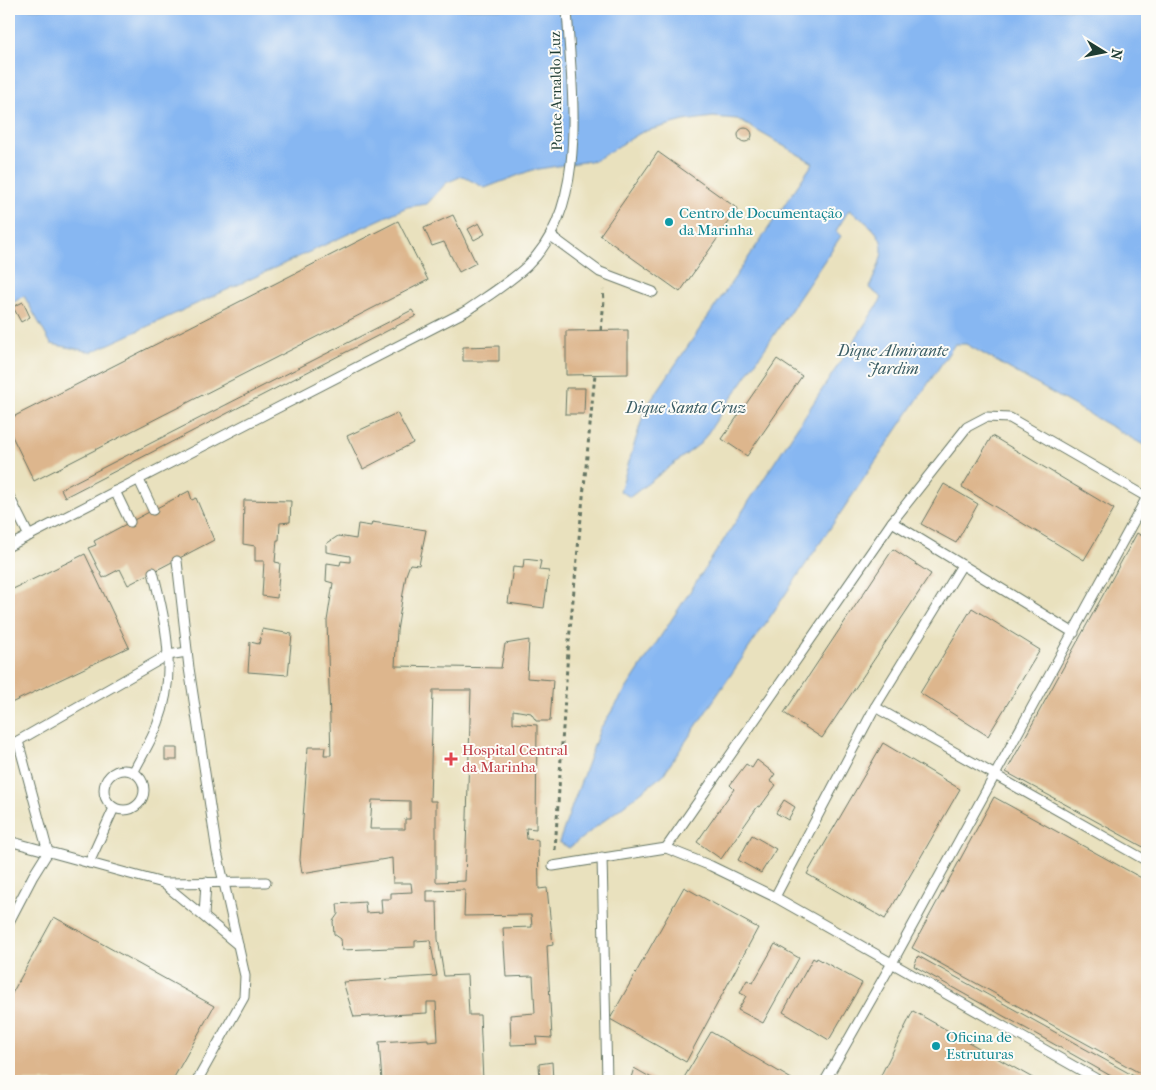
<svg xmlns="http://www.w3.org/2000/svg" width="1156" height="1090" font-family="'IM FELL French Canon',serif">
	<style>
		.water { fill: #87b7f2; stroke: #537a93 }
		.building { fill: #ddb68d; fill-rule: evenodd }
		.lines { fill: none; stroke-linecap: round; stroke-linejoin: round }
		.lane-casing { stroke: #667664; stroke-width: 11 }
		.path { stroke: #667664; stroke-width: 3; stroke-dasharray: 4 4; stroke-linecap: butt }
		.lane { stroke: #fff; stroke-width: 9 }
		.culture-dot { fill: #0f9aa8; stroke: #fdfcf7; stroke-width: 2 }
		.health-dot { fill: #e0444e; stroke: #fdfcf7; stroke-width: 2 }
		.labels { text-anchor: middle; stroke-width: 4; stroke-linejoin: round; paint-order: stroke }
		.street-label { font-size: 15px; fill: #1f3d34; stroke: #fdfcf7 }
		.culture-label { font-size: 15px; fill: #0d838f; stroke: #fdfcf7; text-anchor: start }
		.health-label { font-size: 15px; fill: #be3a42; stroke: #fdfcf7; text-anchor: start }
		.water-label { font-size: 16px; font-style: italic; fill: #395c64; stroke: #fdfcf7 }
	</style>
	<rect width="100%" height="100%" fill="#fdfcf7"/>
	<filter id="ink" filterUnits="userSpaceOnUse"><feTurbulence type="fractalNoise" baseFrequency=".02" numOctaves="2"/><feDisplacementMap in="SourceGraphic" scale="10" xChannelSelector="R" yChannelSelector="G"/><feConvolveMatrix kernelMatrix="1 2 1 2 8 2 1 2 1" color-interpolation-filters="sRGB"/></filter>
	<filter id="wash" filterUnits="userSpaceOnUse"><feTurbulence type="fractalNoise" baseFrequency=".0096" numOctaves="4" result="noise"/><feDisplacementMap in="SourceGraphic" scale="20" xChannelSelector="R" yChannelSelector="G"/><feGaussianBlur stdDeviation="1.12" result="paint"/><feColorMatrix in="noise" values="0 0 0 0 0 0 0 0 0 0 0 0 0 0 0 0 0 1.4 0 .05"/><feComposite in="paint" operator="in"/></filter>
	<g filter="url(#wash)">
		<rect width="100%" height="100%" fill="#e9e1be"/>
		<!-- water -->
		<path class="water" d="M9 9H1147V447L966 344H955L663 775 569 848 559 842 600 729 882 298 869 288C888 246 890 238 849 210L836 231 841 236 701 443 630 497 620 491 645 409 813 163 737 119 713 117 684 121 642 132 596 160 532 170 485 188 462 176 446 183 427 204 407 207 92 352 51 344 24 296 9 305Z"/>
		<g id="blocks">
			<!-- building -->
			<g class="building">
				<circle cx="745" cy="135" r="7"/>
				<path d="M658 152 738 209 680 292 600 235Z"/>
				<path d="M453 215 476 263 459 272 444 242 432 246 424 228Z"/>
				<path d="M398 221 428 280 34 481 9 430V419Z"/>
				<path d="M479 223 485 234 474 240 468 229Z"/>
				<path d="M23 302 30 317 21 322 13 307Z"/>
				<path d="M412 310 416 316 65 497 61 489Z"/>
				<path d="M628 330V374L566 375V331Z"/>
				<path d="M499 346V361H463V347Z"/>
				<path d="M777 359 802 376 747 456 722 439Z"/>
				<path d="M566 388H585L584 414H565Z"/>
				<path d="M397 413 413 443 363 469 347 436Z"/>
				<path d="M992 436 1114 509 1084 560 962 487Z"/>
				<path d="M944 484 978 504 956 543 921 524Z"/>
				<path d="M189 491 192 500 196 498 214 540 128 585 120 569 103 578 88 548 96 545 94 541Z"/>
				<path d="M244 500 291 501 290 522 280 523 279 540H277L275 562 280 563 277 598 262 596 264 561H255V546L243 544Z"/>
				<path d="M372 522 426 530 419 565 410 564 406 575 397 631 395 666 501 668 505 644 529 640 527 678 553 680 550 721H536L531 713 513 710V723L537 725 536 829 526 828 527 839 538 840 539 889 547 888 553 945 547 946 552 1038 536 1037 537 1044 511 1045 510 1015 535 1013 533 976 506 977 503 928 532 927 531 915 464 916 465 890 427 891V902H437L438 939 444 976 467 975 469 1015H480L483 1081H382L379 1042 428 1039V1042L438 1041 436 1002H427V1013L354 1017 343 982 437 976 430 940 415 941V947L342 950 341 939 334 934 333 921 338 914 337 904 365 902 366 913 382 912 381 899H391V893L412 892 411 883H393L392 858 302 873 300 860 308 747H325L324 755H331L327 621 333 583 326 581 327 563 340 565 341 561 350 562V556L326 552V544L338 536 356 539 358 524 371 526ZM433 690H471L465 881 436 882V801H430ZM372 800 410 801V819H405V829H370Z"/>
				<path d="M1137 533 1147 539V849L1006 772Z"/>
				<path d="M893 549 931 574 822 738 784 713Z"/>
				<path d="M85 554 129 647 9 704V591Z"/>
				<path d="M524 559 541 561 539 570 549 571 544 608 508 603 513 567 523 568Z"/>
				<path d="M972 608 1040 650 988 736 920 693Z"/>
				<path d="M262 629 292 634 288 675 248 672 250 642 259 644Z"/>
				<path d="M883 743 960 789 885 919 807 874Z"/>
				<rect x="165" y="748" width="12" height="12"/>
				<path d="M757 760 775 774 770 781 776 785 760 807 758 806 721 859 697 842 734 789 730 785 746 764 752 768Z"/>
				<path d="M994 797 1147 881V1077L912 948Z"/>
				<path d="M784 800 795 807 788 820 776 813Z"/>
				<path d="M752 835 776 849 761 873 738 860Z"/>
				<path d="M684 887 758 928 686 1062 610 1019Z"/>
				<path d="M54 917 214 1006 172 1081H9V999Z"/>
				<path d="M775 944 799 958 763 1023 738 1010 746 996 740 993 747 980 753 983Z"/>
				<path d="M918 956 1143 1081H1120L914 966Z"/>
				<path d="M813 958 816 960 817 958 862 983 829 1040 783 1012Z"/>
				<path d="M913 1011 1038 1081H878Z"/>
				<path d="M711 1032 795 1081H682Z"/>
				<path d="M552 1062 553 1081H540L539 1064Z"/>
				<path d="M634 1068 657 1081H630Z"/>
			</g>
		</g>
	</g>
	<g filter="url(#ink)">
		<use href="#blocks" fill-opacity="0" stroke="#667664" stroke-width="1"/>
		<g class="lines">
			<!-- lane casing -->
			<g class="lane-casing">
				<g id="lane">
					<path d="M551 236 600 272 653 292"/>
					<path d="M139 480 153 510"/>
					<path d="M115 491 130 522"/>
					<path d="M9 496 29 536"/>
					<path d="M892 522 1074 633"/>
					<path d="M9 546 466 311C486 297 509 283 527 266 591 205 571 88 567 9"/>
					<path d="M177 561 189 668 217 852 245 976 244 997 197 1081"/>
					<path d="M875 707 1147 861"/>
					<path d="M9 746 168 655 187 652"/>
					<circle cx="124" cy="790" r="20"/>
					<path d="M134 771C142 755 152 740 158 723 177 674 166 621 153 572"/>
					<path d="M9 841 163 883 266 882"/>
					<path d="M666 848 892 522 967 427 986 417 1010 418 1147 497"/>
					<path d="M602 857 607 1081"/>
					<path d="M89 863 114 808"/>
					<path d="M553 866 666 848 711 866 775 897 1100 1081"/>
					<path d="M163 883 238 945"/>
					<path d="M775 897 875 707 962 565"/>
					<path d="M204 916 206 882"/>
					<path d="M9 922 33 876 48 852 18 741"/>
					<path d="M825 1081 892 963 1147 497"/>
				</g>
			</g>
			<!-- path -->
			<g class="path">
				<path d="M601 330 604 301 603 290"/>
				<path d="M555 850 568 651 595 374"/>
			</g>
			<!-- lane -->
			<use href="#lane" class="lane"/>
		</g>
	</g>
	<!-- markers -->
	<g class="culture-dot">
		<circle cx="669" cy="222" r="5"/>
		<circle cx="936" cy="1046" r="5"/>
	</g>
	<path class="health-dot" d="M448.5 751.5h5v5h5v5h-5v5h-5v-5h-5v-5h5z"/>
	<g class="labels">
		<!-- street labels -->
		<g class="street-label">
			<text transform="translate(556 91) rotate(-91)" y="5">Ponte Arnaldo Luz</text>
		</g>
		<!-- culture labels -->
		<g class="culture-label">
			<text x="679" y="218">Centro de Documentação<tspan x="679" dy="17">da Marinha</tspan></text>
			<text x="946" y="1042">Oficina de<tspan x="946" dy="17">Estruturas</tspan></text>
		</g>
		<!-- health labels -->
		<g class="health-label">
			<text x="462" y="755">Hospital Central<tspan x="462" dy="17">da Marinha</tspan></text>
		</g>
		<!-- water labels -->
		<g class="water-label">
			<text x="893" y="356">Dique Almirante<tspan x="893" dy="18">Jardim</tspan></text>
			<text x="686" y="413">Dique Santa Cruz</text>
		</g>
	</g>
	<!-- margin -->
	<rect width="1156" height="1090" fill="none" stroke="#fdfcf7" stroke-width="30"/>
	<!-- north arrow -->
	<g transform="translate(1104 52) rotate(100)" stroke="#fdfcf7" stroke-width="4" paint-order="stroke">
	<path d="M0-4L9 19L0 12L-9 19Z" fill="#1f3d34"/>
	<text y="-8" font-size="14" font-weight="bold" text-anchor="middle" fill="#1f3d34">N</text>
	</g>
</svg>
